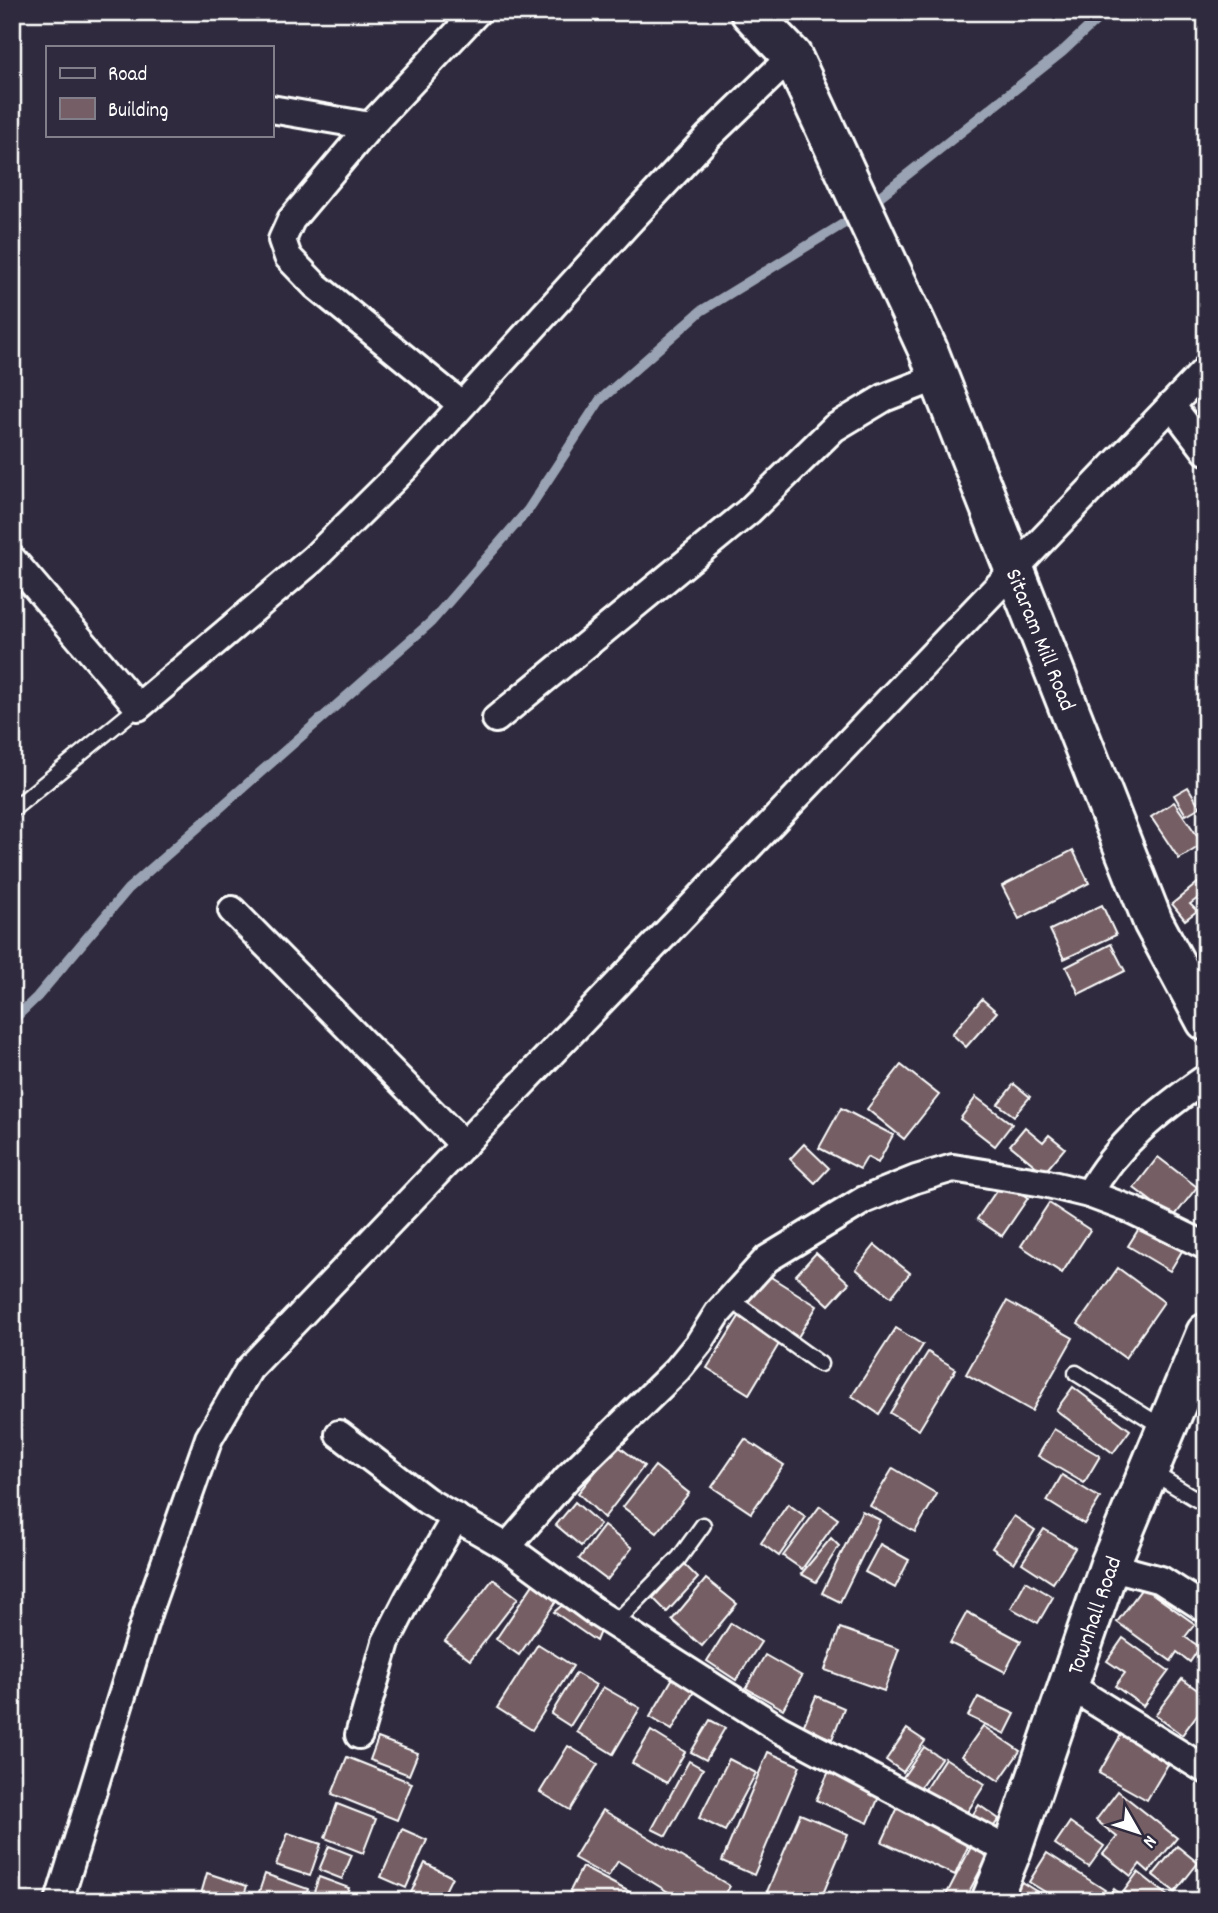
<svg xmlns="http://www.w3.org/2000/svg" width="1218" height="1913" font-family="Dekko,sans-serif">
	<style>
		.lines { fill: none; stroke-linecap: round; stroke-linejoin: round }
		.stream { stroke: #9aa3b3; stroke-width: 10 }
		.building { fill: #755e65; stroke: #fff; stroke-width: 2 }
		.lane-casing { stroke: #fff; stroke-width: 19 }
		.street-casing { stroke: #fff; stroke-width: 32 }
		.secondary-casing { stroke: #fff; stroke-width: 44 }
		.lane { stroke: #2f2a3d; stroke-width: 14 }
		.street { stroke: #2f2a3d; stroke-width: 26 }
		.secondary { stroke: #2f2a3d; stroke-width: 38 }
		.labels { text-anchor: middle; stroke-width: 5; stroke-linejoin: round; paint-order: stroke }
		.street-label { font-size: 23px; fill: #fff; stroke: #2f2a3d }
	</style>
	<rect width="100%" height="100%" fill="#2f2a3d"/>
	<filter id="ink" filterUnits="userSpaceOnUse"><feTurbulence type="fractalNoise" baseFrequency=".0143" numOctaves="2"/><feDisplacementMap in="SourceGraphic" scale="14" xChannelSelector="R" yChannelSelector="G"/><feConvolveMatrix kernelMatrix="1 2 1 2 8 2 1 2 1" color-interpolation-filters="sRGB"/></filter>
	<g filter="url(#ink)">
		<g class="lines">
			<!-- stream -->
			<g class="stream">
				<path d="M870 204 1062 52 1105 12"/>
				<path d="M12 1021 37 997 128 889 431 622 528 510 600 400 701 311 856 216"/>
			</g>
		</g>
		<!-- building -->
		<g class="building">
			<path d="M1188 787 1200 807 1186 815 1174 795Z"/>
			<path d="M1174 802 1203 844 1179 859 1151 817Z"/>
			<path d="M1073 850 1089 883 1019 919 1002 886Z"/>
			<path d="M1206 876V892L1190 904 1197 911 1185 920 1172 904Z"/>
			<path d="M1102 905 1116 935 1064 959 1050 930Z"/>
			<path d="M1111 944 1125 971 1079 994 1066 967Z"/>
			<path d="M982 999 997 1012 966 1047 952 1034Z"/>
			<path d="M901 1065 939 1095 904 1139 867 1109Z"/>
			<path d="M1014 1084 1030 1097 1014 1116 998 1104Z"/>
			<path d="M976 1097 1012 1124 995 1146 960 1119Z"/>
			<path d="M841 1108 893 1135 878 1163 867 1157 860 1169 819 1148Z"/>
			<path d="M1025 1127 1043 1142 1049 1135 1065 1148 1044 1173 1010 1145Z"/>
			<path d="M804 1144 829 1168 815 1183 790 1159Z"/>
			<path d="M1158 1157 1197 1187 1173 1218 1134 1188Z"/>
			<path d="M1003 1181 1028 1198 1002 1236 977 1219Z"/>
			<path d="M1049 1203 1090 1230 1062 1273 1021 1246Z"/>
			<path d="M1143 1222 1185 1246 1170 1271 1128 1246Z"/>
			<path d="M875 1245 910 1273 891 1297 856 1269Z"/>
			<path d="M816 1253 849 1283 829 1305 796 1275Z"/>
			<path d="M1118 1268 1164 1302 1125 1358 1078 1324Z"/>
			<path d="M766 1274 817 1306 798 1337 747 1304Z"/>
			<path d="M1007 1301 1073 1338 1032 1411 966 1374Z"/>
			<path d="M740 1315 779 1344 749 1394 707 1368Z"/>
			<path d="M896 1328 923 1345 879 1414 852 1396Z"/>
			<path d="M928 1352 956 1369 919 1430 890 1413Z"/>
			<path d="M1073 1387 1130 1430 1113 1453 1056 1410Z"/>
			<path d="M1054 1429 1100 1456 1084 1483 1038 1456Z"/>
			<path d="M745 1439 784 1465 751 1513 712 1487Z"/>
			<path d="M617 1445 644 1466 604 1518 578 1493Z"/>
			<path d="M655 1466 689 1493 657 1533 623 1507Z"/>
			<path d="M893 1468 937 1494 915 1532 870 1506Z"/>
			<path d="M1062 1475 1100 1498 1084 1524 1047 1501Z"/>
			<path d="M575 1502 600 1524 581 1546 556 1525Z"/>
			<path d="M788 1504 806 1517 779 1556 761 1543Z"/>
			<path d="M820 1506 838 1519 802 1569 783 1556Z"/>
			<path d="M862 1511 880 1520 840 1602 822 1593Z"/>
			<path d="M1014 1516 1035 1530 1014 1563 992 1548Z"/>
			<path d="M604 1526 632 1548 607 1580 579 1559Z"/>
			<path d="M1044 1529 1075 1548 1053 1583 1022 1563Z"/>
			<path d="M831 1538 839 1546 816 1582 801 1574Z"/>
			<path d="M880 1544 909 1560 895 1588 865 1572Z"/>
			<path d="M684 1564 698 1578 667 1612 653 1598Z"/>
			<path d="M538 1577 562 1593 519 1655 496 1639Z"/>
			<path d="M493 1579 518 1598 470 1660 445 1641Z"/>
			<path d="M706 1579 737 1604 702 1646 672 1620Z"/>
			<path d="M1026 1581 1053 1597 1038 1623 1011 1608Z"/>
			<path d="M1143 1587 1195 1624 1185 1637 1200 1647 1190 1662 1177 1652 1171 1661 1117 1622Z"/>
			<path d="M566 1602 603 1624 596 1641 554 1612Z"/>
			<path d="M967 1612 1021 1641 1005 1672 950 1643Z"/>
			<path d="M731 1623 761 1642 736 1680 707 1661Z"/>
			<path d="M840 1628 899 1649 884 1691 825 1670Z"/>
			<path d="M1123 1638 1169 1671 1143 1706 1115 1686 1125 1673 1107 1661Z"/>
			<path d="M538 1644 573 1666 532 1730 497 1708Z"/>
			<path d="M765 1655 802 1676 783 1709 746 1688Z"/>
			<path d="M576 1673 596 1685 570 1726 551 1714Z"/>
			<path d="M674 1676 696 1688 672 1730 650 1717Z"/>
			<path d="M1182 1679 1206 1696V1717L1199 1712 1182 1735 1155 1715Z"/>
			<path d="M603 1687 640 1708 613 1754 577 1732Z"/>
			<path d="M816 1696 844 1708 832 1739 803 1727Z"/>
			<path d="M978 1697 1015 1714 1005 1734 968 1716Z"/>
			<path d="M710 1720 725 1728 706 1760 691 1752Z"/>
			<path d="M983 1726 1020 1751 999 1781 962 1756Z"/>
			<path d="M907 1729 925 1741 903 1772 886 1760Z"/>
			<path d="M651 1731 685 1752 667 1783 632 1763Z"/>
			<path d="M1123 1731 1171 1759 1147 1800 1099 1773Z"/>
			<path d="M378 1738 418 1753 409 1775 370 1760Z"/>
			<path d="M568 1746 598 1764 570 1810 540 1792Z"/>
			<path d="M924 1747 941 1758 918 1791 901 1780Z"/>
			<path d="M768 1752 800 1766 754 1875 722 1861Z"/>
			<path d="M347 1757 412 1783 397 1820 332 1794Z"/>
			<path d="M945 1758 985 1784 964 1817 924 1791Z"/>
			<path d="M729 1759 756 1773 725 1831 699 1818Z"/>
			<path d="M689 1761 703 1769 666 1836 652 1829Z"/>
			<path d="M830 1769 881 1792 868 1823 816 1800Z"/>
			<path d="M1118 1791 1177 1838 1149 1872 1140 1864 1131 1876 1103 1854 1117 1837 1096 1820Z"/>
			<path d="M337 1804 376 1819 363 1853 325 1838Z"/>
			<path d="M899 1805 972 1838 955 1875 882 1842Z"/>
			<path d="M979 1805 999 1819 991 1830 972 1816Z"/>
			<path d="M603 1810 730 1886 721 1901H683L618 1861 608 1877 574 1858Z"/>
			<path d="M800 1814 848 1834 820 1901H763Z"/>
			<path d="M1070 1822 1104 1846 1089 1867 1055 1844Z"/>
			<path d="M402 1829 427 1840 406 1888 381 1877Z"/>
			<path d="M288 1833 321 1844 310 1876 276 1865Z"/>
			<path d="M329 1846 352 1855 342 1879 319 1870Z"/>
			<path d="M1177 1846 1198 1863 1175 1892 1153 1875Z"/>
			<path d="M971 1847 988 1856 964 1901H943Z"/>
			<path d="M1047 1853 1105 1890 1098 1901H1060L1029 1882Z"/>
			<path d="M425 1863 452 1877 440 1901H407Z"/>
			<path d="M582 1867 647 1901H584L569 1893Z"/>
			<path d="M1138 1872 1171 1898 1169 1901H1137L1124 1891Z"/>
			<path d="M207 1873 247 1886 242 1901H199Z"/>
			<path d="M265 1874 308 1889 304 1901H256Z"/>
			<path d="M319 1877 349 1888 344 1901H311Z"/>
			<path d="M1015 1878 1052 1901H1001Z"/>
			<path d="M1114 1889 1127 1899 1126 1901H1105Z"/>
		</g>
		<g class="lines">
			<!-- lane casing -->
			<g class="lane-casing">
				<g id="lane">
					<path d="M12 810 138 707"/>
					<path d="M731 1300 820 1364"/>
					<path d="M1076 1373 1164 1428"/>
					<path d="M1150 1471 1206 1505"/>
					<path d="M614 1624 679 1558 703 1525"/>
				</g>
			</g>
			<!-- street casing -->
			<g class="street-casing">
				<g id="street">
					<path d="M271 109 370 126 477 12"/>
					<path d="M370 126 291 220 282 240 288 257 315 285 462 405"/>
					<path d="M1171 405 1206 451"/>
					<path d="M12 559 138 707 313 559 406 467 626 225 709 136 792 56"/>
					<path d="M496 719 749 511 834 428 884 398 938 377"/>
					<path d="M232 910 464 1145"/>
					<path d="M1089 1194C1116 1144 1160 1110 1206 1078"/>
					<path d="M339 1434 427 1501 507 1547 600 1615 779 1729 1011 1852"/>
					<path d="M507 1547 567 1478 677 1370 699 1343 718 1313 767 1259 864 1200 916 1179 953 1168 1044 1183 1089 1194 1132 1210 1206 1246"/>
					<path d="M1110 1564 1120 1569 1161 1580 1206 1609"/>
					<path d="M1068 1685 1206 1770"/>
					<path d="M359 1735 386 1642 409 1597 456 1517"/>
					<path d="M59 1901 148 1611 209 1438 249 1369 1206 369"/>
				</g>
			</g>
			<!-- secondary casing -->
			<g class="secondary-casing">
				<g id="secondary">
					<path d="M750 12 792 56 928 350 1153 922 1206 1021"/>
					<path d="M991 1901 1011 1852 1110 1564 1206 1333"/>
				</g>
			</g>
			<!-- lane -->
			<use href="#lane" class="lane"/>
			<!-- street -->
			<use href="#street" class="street"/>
			<!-- secondary -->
			<use href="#secondary" class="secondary"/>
		</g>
	</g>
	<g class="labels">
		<!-- street labels -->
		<g class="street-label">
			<text transform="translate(1042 639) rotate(68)" y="8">Sitaram Mill Road</text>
			<text transform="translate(1093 1615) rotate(-71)" y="8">Townhall Road</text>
		</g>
	</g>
	<!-- margin -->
	<rect width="1218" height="1913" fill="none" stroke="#2f2a3d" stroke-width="42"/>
	<rect x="21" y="21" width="1176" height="1871" fill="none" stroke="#fff" stroke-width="2.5" filter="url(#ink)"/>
	<!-- legend -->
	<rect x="46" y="46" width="228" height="91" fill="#2f2a3d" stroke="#827f8b" stroke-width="2"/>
	<rect x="60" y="68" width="35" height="10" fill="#2f2a3d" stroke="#827f8b" stroke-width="2"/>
	<text x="108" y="80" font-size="21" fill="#ffffff">Road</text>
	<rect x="60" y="98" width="35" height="21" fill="#755e65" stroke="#827f8b" stroke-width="2"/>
	<text x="108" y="116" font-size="21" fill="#ffffff">Building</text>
	<!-- north arrow -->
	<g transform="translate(1138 1832) rotate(129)" stroke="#2f2a3d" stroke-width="5" paint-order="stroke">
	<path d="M0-5L12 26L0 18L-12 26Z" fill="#ffffff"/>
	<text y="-10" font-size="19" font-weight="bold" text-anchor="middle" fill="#ffffff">N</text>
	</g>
</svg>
